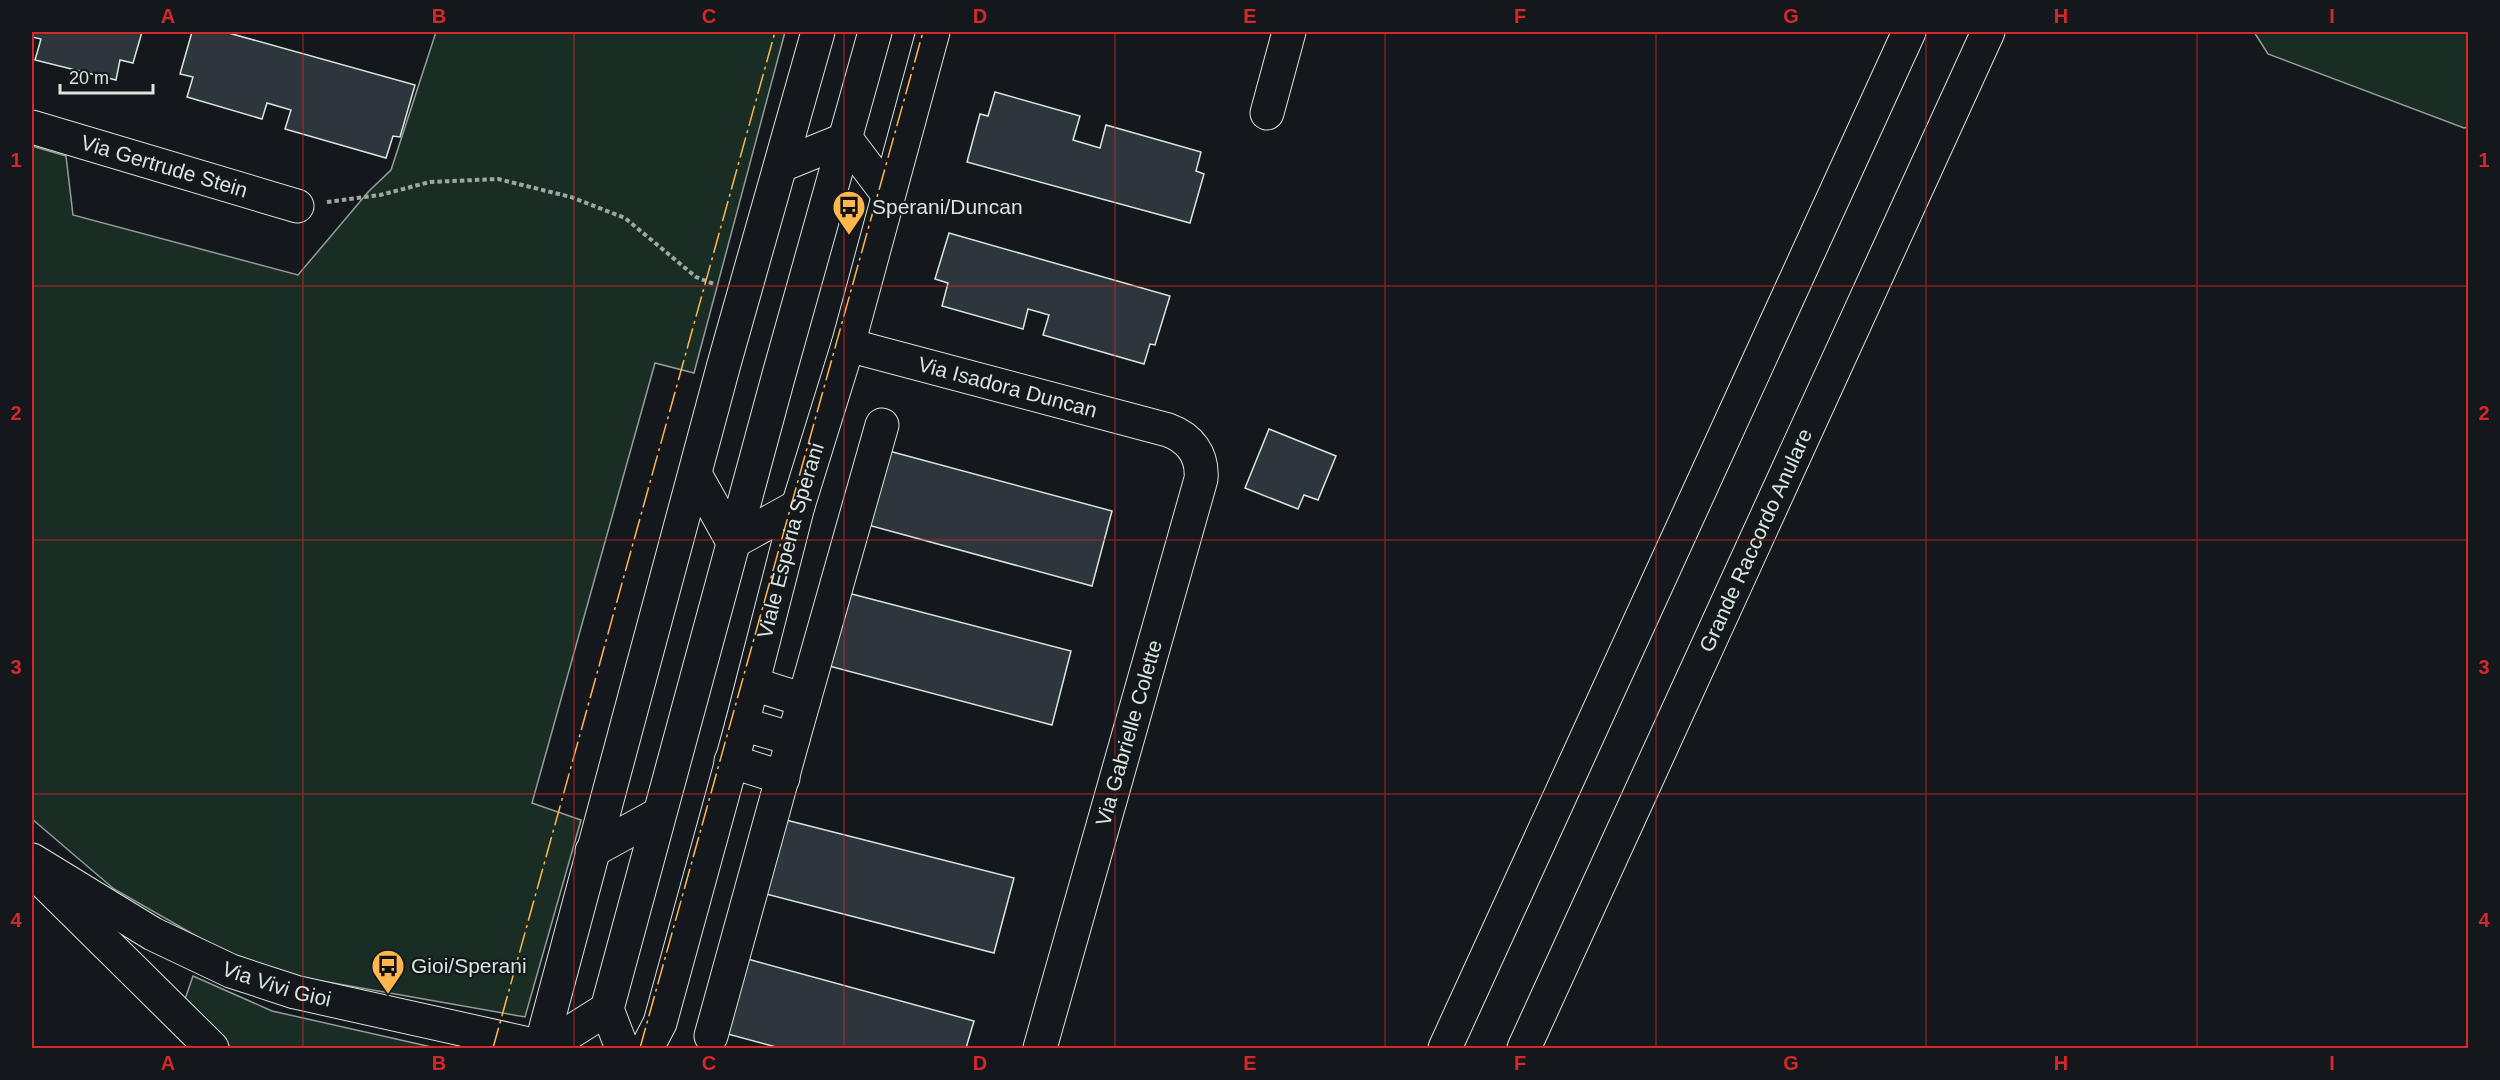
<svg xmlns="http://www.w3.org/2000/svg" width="2500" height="1080" font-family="Helvetica,sans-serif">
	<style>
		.green { fill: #1a2d24; stroke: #939e99; stroke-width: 1.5 }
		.building { fill: #2c363c; stroke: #d8e6dc; stroke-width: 1.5 }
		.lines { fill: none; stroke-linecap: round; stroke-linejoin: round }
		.minor-casing { stroke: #d8e6dc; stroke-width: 35 }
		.highway-casing { stroke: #d8e6dc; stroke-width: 35 }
		.path { stroke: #9da8a2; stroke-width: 4; stroke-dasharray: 4.5 3; stroke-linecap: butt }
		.minor { stroke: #14181c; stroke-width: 33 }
		.highway { stroke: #14181c; stroke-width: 33 }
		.power { stroke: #ffb74d; stroke-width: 1.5; stroke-dasharray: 21 4.5 3 4.5; stroke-linecap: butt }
		.grid { fill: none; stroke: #d62828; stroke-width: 1.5; stroke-opacity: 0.55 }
		.labels { text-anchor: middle; stroke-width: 4.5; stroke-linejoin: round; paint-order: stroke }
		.street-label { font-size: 21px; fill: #d8e6dc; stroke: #14181c }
		.poi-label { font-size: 21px; fill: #d8e6dc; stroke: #14181c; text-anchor: start }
		.neatline { fill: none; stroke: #d62828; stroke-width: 2 }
		.grid-label { font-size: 20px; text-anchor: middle; font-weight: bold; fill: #d62828 }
	</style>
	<rect width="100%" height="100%" fill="#14181c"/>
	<!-- green -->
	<g class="green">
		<path d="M436 32H785L694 373 655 363 532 803 581 820 525 1017 282 974 233 957 114 889 32 819V146L66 156 73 215 298 275 369 191 391 170Z"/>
		<path d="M2254 32H2468V127L2464 128 2268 54Z"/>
		<path d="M193 976 272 1011 436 1048H231L184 1002Z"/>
	</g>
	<!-- building -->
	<g class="building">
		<path d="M32 32H142L133 63 120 60 116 80 35 60 41 39 32 37Z"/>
		<path d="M192 32H225L415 85 400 137 393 136 386 158 285 129 291 110 267 103 262 119 187 97 193 77 180 74Z"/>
		<path d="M995 92 1080 116 1073 140 1100 148 1106 125 1201 152 1196 171 1204 174 1190 223 967 162 980 114 988 116Z"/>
		<path d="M949 233 1170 296 1155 345 1150 344 1144 364 1043 335 1049 315 1028 309 1023 329 942 306 948 283 935 279Z"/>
		<path d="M1269 429 1336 456 1318 500 1304 495 1298 509 1245 488Z"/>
		<path d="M889 451 1112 511 1092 586 868 525Z"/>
		<path d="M848 593 1071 651 1052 725 829 666Z"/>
		<path d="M786 820 1014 878 994 953 766 894Z"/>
		<path d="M744 958 974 1021 966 1048H780L724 1033Z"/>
	</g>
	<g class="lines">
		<!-- minor casing -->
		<g class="minor-casing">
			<g id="minor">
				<path d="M1267 113 1289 32"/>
				<path id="s1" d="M32 127 297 206"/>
				<path d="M846 139 887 193"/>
				<path d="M782 165 846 139"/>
				<path id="s2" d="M848 345 1168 430C1190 438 1203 455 1201 479L1040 1048"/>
				<path d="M695 474 733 542"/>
				<path d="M733 542 798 506"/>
				<path d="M753 684 804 700"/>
				<path d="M742 724 793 739 882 425"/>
				<path d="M731 761 783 778"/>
				<path d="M592 851 659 814"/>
				<path id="s3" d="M32 860 153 934 231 971 295 992 547 1048"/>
				<path d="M42 880 212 1048"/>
				<path d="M711 1036 793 739"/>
				<path d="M544 1048 545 1031 724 364 818 32"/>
				<path d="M545 1048 607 1009"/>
				<path d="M622 1048 607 1009 778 378 875 32"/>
				<path id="s4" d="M647 1048 660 1023 742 724 798 506 848 345 933 32"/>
			</g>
		</g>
		<!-- highway casing -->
		<g class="highway-casing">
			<g id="highway">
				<path d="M1445 1048 1909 32"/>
				<path id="s5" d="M1524 1048 1988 32"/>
			</g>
		</g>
		<!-- path -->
		<path class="path" d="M327 202 380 195 430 182 498 179 571 197 625 218 696 277 714 284"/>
		<!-- minor -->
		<use href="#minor" class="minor"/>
		<!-- highway -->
		<use href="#highway" class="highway"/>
		<!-- power -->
		<g class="power">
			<path d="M493 1048 775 32"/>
			<path d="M640 1048 923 32"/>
		</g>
	</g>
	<!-- grid -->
	<path class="grid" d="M303 32V1048M574 32V1048M844 32V1048M1115 32V1048M1385 32V1048M1656 32V1048M1926 32V1048M2197 32V1048M32 286H2468M32 540H2468M32 794H2468"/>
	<!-- icons -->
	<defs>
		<g id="bus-pin" transform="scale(1.725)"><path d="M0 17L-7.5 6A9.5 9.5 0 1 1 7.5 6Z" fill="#ffb74d" stroke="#14181c"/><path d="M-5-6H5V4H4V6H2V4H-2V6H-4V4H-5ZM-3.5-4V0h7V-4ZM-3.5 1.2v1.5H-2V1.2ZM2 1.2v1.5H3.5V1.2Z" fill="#111"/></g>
	</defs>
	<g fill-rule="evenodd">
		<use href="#bus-pin" x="849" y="207"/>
		<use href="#bus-pin" x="388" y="966"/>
	</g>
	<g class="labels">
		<!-- street labels -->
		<g class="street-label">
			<text dy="7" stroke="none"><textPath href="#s1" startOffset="138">Via Gertrude Stein</textPath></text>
			<text dy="7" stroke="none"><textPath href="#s2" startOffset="165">Via Isadora Duncan</textPath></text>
			<text dy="7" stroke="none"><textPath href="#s5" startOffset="558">Grande Raccordo Anulare</textPath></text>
			<text dy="7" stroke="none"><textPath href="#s4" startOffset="528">Viale Esperia Sperani</textPath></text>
			<text transform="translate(1129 733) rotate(-74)" y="7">Via Gabrielle Colette</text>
			<text dy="7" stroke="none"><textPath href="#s3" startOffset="276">Via Vivi Gioi</textPath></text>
		</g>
		<!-- poi labels -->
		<g class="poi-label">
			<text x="872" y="214">Sperani/Duncan</text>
			<text x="411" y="973">Gioi/Sperani</text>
		</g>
	</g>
	<!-- border -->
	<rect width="2500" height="1080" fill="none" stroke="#14181c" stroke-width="66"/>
	<!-- scale -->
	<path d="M60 84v9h93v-9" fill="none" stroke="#d8e6dc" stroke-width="3"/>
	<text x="69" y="84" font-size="18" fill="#d8e6dc" stroke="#14181c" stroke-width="4.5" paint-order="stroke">20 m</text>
	<rect x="33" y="33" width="2434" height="1014" class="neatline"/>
	<g class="grid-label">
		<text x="168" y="23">A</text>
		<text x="439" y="23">B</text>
		<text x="709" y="23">C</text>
		<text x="980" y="23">D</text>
		<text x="1250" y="23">E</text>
		<text x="1520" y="23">F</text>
		<text x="1791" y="23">G</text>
		<text x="2061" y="23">H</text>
		<text x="2332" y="23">I</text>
		<text x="16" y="167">1</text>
		<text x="2484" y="167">1</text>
		<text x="16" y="420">2</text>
		<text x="2484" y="420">2</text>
		<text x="16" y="674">3</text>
		<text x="2484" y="674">3</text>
		<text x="16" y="927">4</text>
		<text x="2484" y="927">4</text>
		<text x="168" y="1070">A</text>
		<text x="439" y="1070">B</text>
		<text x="709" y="1070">C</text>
		<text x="980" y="1070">D</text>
		<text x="1250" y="1070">E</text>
		<text x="1520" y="1070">F</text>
		<text x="1791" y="1070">G</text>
		<text x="2061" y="1070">H</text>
		<text x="2332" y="1070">I</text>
	</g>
</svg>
